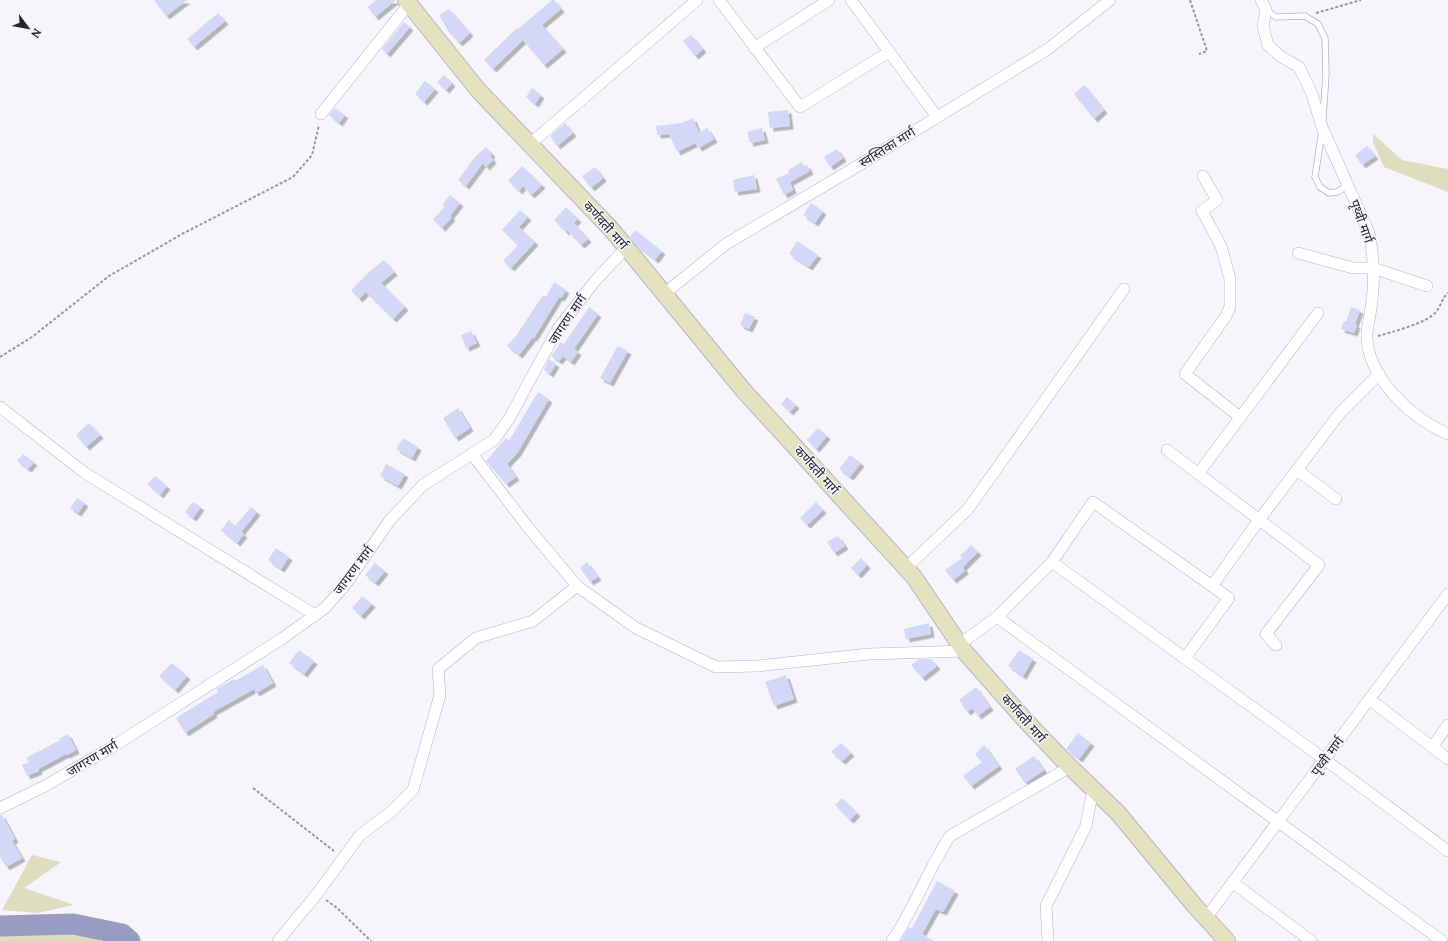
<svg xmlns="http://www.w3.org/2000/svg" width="1448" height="941" font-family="Lora,'Noto Sans Devanagari',serif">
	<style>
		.green { fill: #deddbf }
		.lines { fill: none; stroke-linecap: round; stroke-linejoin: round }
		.river { stroke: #989cc3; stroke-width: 21 }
		.building { fill: #d3d7f8; filter: url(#shadow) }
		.service-casing { stroke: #b0b4ce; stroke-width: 7 }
		.minor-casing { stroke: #b0b4ce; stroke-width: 12 }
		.secondary-casing { stroke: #b0b4ce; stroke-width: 18 }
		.path { stroke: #96969e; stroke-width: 2; stroke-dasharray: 3 2; stroke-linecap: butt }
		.service { stroke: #fff; stroke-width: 5.5 }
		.minor { stroke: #fff; stroke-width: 11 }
		.secondary { stroke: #e5e2c0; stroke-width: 16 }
		.labels { text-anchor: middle; stroke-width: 3; stroke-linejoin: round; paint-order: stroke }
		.street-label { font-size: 13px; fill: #24252f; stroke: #f5f5fb }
	</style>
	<defs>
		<filter id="shadow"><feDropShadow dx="3.5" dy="3.5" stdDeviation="0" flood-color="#0004"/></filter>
	</defs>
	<rect width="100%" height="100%" fill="#f5f5fb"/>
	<!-- green -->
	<g class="green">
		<path d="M1373 134 1402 160 1448 169V192L1384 167 1373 142Z"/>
		<path d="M32 855 61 862 24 888 74 905 37 913 2 910Z"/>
		<path d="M44 934 92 936 102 941H0V935Z"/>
	</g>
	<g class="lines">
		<!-- river -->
		<path class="river" d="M0 926 73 924 122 934 130 941"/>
	</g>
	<!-- building -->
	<g class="building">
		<path d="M154 0H187L166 16Z"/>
		<path d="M376 0H396L375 17 368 7Z"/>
		<path d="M552 0H554L561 9 542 25 563 49 544 65 523 40 493 69 484 60 517 28 518 29Z"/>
		<path d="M449 9 470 33 459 43 448 31 439 15Z"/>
		<path d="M218 13 225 21 194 47 187 39Z"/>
		<path d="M404 22 410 27 387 54 382 49Z"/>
		<path d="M691 35 703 49 695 56 683 41Z"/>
		<path d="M444 75 452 83 446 90 437 82Z"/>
		<path d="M425 81 435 89 424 102 415 94Z"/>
		<path d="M1084 85 1104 110 1094 119 1074 94Z"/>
		<path d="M532 88 541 95 535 104 526 97Z"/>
		<path d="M335 108 345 115 339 123 329 115Z"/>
		<path d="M788 110 790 126 770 128 768 112Z"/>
		<path d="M693 118 699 133 707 128 714 139 699 148 695 143 677 152 669 134 657 135 656 126 682 123Z"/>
		<path d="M565 123 573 133 557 146 550 136Z"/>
		<path d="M762 128 765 140 750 143 747 132Z"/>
		<path d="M1367 146 1375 156 1362 165 1355 155Z"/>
		<path d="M486 147 492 154 490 156 493 160 486 167 483 163 466 186 458 180 475 157Z"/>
		<path d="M837 149 843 158 830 167 824 157Z"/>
		<path d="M802 162 804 166 807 165 810 171 790 182 793 190 784 195 776 179 789 173 788 170Z"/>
		<path d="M522 166 542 185 531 195 523 186 519 191 508 181Z"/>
		<path d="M595 167 603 178 591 188 582 176Z"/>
		<path d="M754 175 757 189 735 192 733 180Z"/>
		<path d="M450 195 460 203 450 216 452 217 442 228 433 219 445 207 442 205Z"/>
		<path d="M811 203 823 211 815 223 803 215Z"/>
		<path d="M566 207 578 219 574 223 588 239 581 245 567 230 566 232 554 220Z"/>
		<path d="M520 210 528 217 519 227 535 242 511 268 503 261 518 245 502 230Z"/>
		<path d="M635 230 662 251 655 260 637 246 630 237Z"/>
		<path d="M797 241 818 255 809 267 789 254Z"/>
		<path d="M384 260 394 272 381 283 405 307 393 319 366 292 359 299 351 290 370 271Z"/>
		<path d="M554 282 566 290 561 298 559 297 534 338 533 337 519 355 507 346 516 336 543 295 546 297Z"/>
		<path d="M589 307 598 314 574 349 578 352 571 362 563 356 559 361 551 356 561 342 564 344Z"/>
		<path d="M1351 307 1360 310 1355 324 1357 325 1354 333 1341 329 1344 321 1346 322Z"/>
		<path d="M745 313 755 317 749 329 740 325Z"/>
		<path d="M471 331 477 343 466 348 461 335Z"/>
		<path d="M618 346 628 351 610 383 600 378Z"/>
		<path d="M549 359 556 364 550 374 544 370Z"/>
		<path d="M538 392 549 399 518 452 507 464 516 477 506 484 486 461 506 438 509 441Z"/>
		<path d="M787 397 796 405 790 412 781 404Z"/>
		<path d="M458 408 470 428 455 438 443 418Z"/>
		<path d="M89 423 100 435 86 447 76 435Z"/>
		<path d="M818 428 827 436 816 449 807 440Z"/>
		<path d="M403 438 418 447 412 458 396 449Z"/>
		<path d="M23 454 34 462 28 469 17 461Z"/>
		<path d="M850 455 861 463 850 477 839 469Z"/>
		<path d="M386 464 405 474 398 486 380 476Z"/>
		<path d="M155 476 167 486 160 495 147 484Z"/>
		<path d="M77 498 85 503 78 513 70 508Z"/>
		<path d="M193 502 201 507 193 518 185 512Z"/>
		<path d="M816 502 823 510 807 525 800 518Z"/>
		<path d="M251 507 257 512 241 532 244 534 237 543 221 530 229 520 235 526Z"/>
		<path d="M838 536 845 546 834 553 827 542Z"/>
		<path d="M971 545 978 552 963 567 965 571 953 580 945 570 962 558 960 556Z"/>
		<path d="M276 548 289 557 281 569 268 560Z"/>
		<path d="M861 558 867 565 858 575 851 568Z"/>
		<path d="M587 562 598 577 590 582 580 568Z"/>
		<path d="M375 563 385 571 375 583 365 575Z"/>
		<path d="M362 596 372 604 361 616 352 608Z"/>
		<path d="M929 623 931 634 906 639 904 629Z"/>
		<path d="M299 650 314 661 304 674 289 663Z"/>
		<path d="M1019 650 1033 659 1023 676 1008 666Z"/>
		<path d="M919 659H931L937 666 922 678 911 665Z"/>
		<path d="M172 663 187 676 175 690 159 676Z"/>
		<path d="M263 665 273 683 256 693 254 689 213 712 214 714 185 733 176 718 218 692 216 689 218 688 234 679 235 681Z"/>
		<path d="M786 675 794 699 774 706 765 682Z"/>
		<path d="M976 687 990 707 978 716 972 708 967 712 959 700Z"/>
		<path d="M1078 733 1091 743 1079 759 1066 749Z"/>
		<path d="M68 734 76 750 67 755 66 754 38 769 39 771 27 776 22 765 29 762 26 758 60 740 59 739Z"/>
		<path d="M841 743 851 753 842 761 831 752Z"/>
		<path d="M984 745 999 766 971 786 963 776 982 762 975 754Z"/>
		<path d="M1034 756 1044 770 1025 783 1015 769Z"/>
		<path d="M842 798 857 813 850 820 835 805Z"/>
		<path d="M0 815H2L15 839 12 841 22 858 6 867 0 857Z"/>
		<path d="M937 881 955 891 943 912 936 909 922 934 934 941H900L909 927 912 928Z"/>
	</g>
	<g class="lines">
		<!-- service casing -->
		<g class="service-casing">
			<g id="service">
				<path d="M1266 10 1276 17 1305 16 1318 24 1325 38 1326 74 1323 119"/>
				<path d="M1322 131 1315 177 1320 187 1329 193 1337 192 1349 185"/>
			</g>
		</g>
		<!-- minor casing -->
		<g class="minor-casing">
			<g id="minor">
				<path d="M719 0 800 107 889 52"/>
				<path d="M851 0 937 117"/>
				<path d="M1261 0 1266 10 1263 26 1268 45 1280 56 1299 67 1312 94 1322 127 1369 233C1374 257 1375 283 1371 308 1370 316 1368 324 1367 332 1365 376 1411 418 1448 434"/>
				<path d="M754 48 829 0"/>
				<path d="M321 114 409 4"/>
				<path d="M530 144 697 0"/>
				<path d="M1203 176 1217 200 1202 211 1221 246 1230 279V307L1226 316 1185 374 1240 417"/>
				<path d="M1298 253 1353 268H1373L1427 286"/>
				<path d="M664 294 726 244 851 170 1048 49 1110 0"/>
				<path d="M0 407 85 473 315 615"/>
				<path d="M1167 450 1319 565 1266 634 1276 645"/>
				<path d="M472 454 527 526 577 586 636 628 716 667 758 666 869 654 964 651"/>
				<path d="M1297 470 1336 499"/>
				<path d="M1198 474 1318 313"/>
				<path d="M1052 562 1324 759 1448 851"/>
				<path d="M906 568 968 509 1124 289"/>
				<path d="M1212 586 1259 520 1340 413 1379 374"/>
				<path d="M997 617 1442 941"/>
				<path d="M960 644 997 617 1052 562 1093 502 1229 598 1185 658"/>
				<path d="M1369 699 1448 759"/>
				<path d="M1432 747 1448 725"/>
				<path d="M0 808 45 786 109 749 280 640 325 608 346 584 390 520 423 485 494 440 509 419 557 330 595 281 626 248"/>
				<path d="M1232 882 1311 941"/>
				<path d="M1206 918 1448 594"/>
				<path d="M278 941 317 894 360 835 391 812 413 790 440 695 438 669 476 638 533 621 577 586"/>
				<path d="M892 941C915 908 928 869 950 836L1070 767"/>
				<path d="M1048 941 1046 906 1086 826 1093 789"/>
			</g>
		</g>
		<!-- secondary casing -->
		<g class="secondary-casing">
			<path id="secondary" d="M406 0 478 90 611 229 744 391 914 577 964 651 1025 720 1064 761 1118 813 1194 905 1227 941"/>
		</g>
		<!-- path -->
		<g class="path">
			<path d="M1190 0 1207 51 1199 54"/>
			<path d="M1316 13 1361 0"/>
			<path d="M1378 336C1392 332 1427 323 1436 312 1441 306 1442 298 1448 293"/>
			<path d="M0 357 32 337 109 276 182 234 293 177 312 155 319 125"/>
			<path d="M253 788 334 851"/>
			<path d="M326 900 337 908 371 941"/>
		</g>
		<!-- service -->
		<use href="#service" class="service"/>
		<!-- minor -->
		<use href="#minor" class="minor"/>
		<!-- secondary -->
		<use href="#secondary" class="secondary"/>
	</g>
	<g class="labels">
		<!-- street labels -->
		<g class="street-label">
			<text transform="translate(887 147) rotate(-32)" y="5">स्वस्तिका मार्ग</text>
			<text transform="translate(1362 221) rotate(70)" y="5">पृथ्वी मार्ग</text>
			<text transform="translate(606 225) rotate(48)" y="5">कर्णवती मार्ग</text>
			<text transform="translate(567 319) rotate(-56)" y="5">जागरण मार्ग</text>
			<text transform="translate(817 470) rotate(48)" y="5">कर्णवती मार्ग</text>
			<text transform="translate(353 570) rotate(-53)" y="5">जागरण मार्ग</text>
			<text transform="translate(1024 718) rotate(48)" y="5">कर्णवती मार्ग</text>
			<text transform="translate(1327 756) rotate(-53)" y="5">पृथ्वी मार्ग</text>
			<text transform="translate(92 758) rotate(-31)" y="5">जागरण मार्ग</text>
		</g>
	</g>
	<!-- north arrow -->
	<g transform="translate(28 28) rotate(122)" stroke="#f5f5fb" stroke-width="3" paint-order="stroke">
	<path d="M0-3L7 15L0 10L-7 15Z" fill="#24252f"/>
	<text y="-6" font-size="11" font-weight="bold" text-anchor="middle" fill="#24252f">N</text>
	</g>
</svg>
